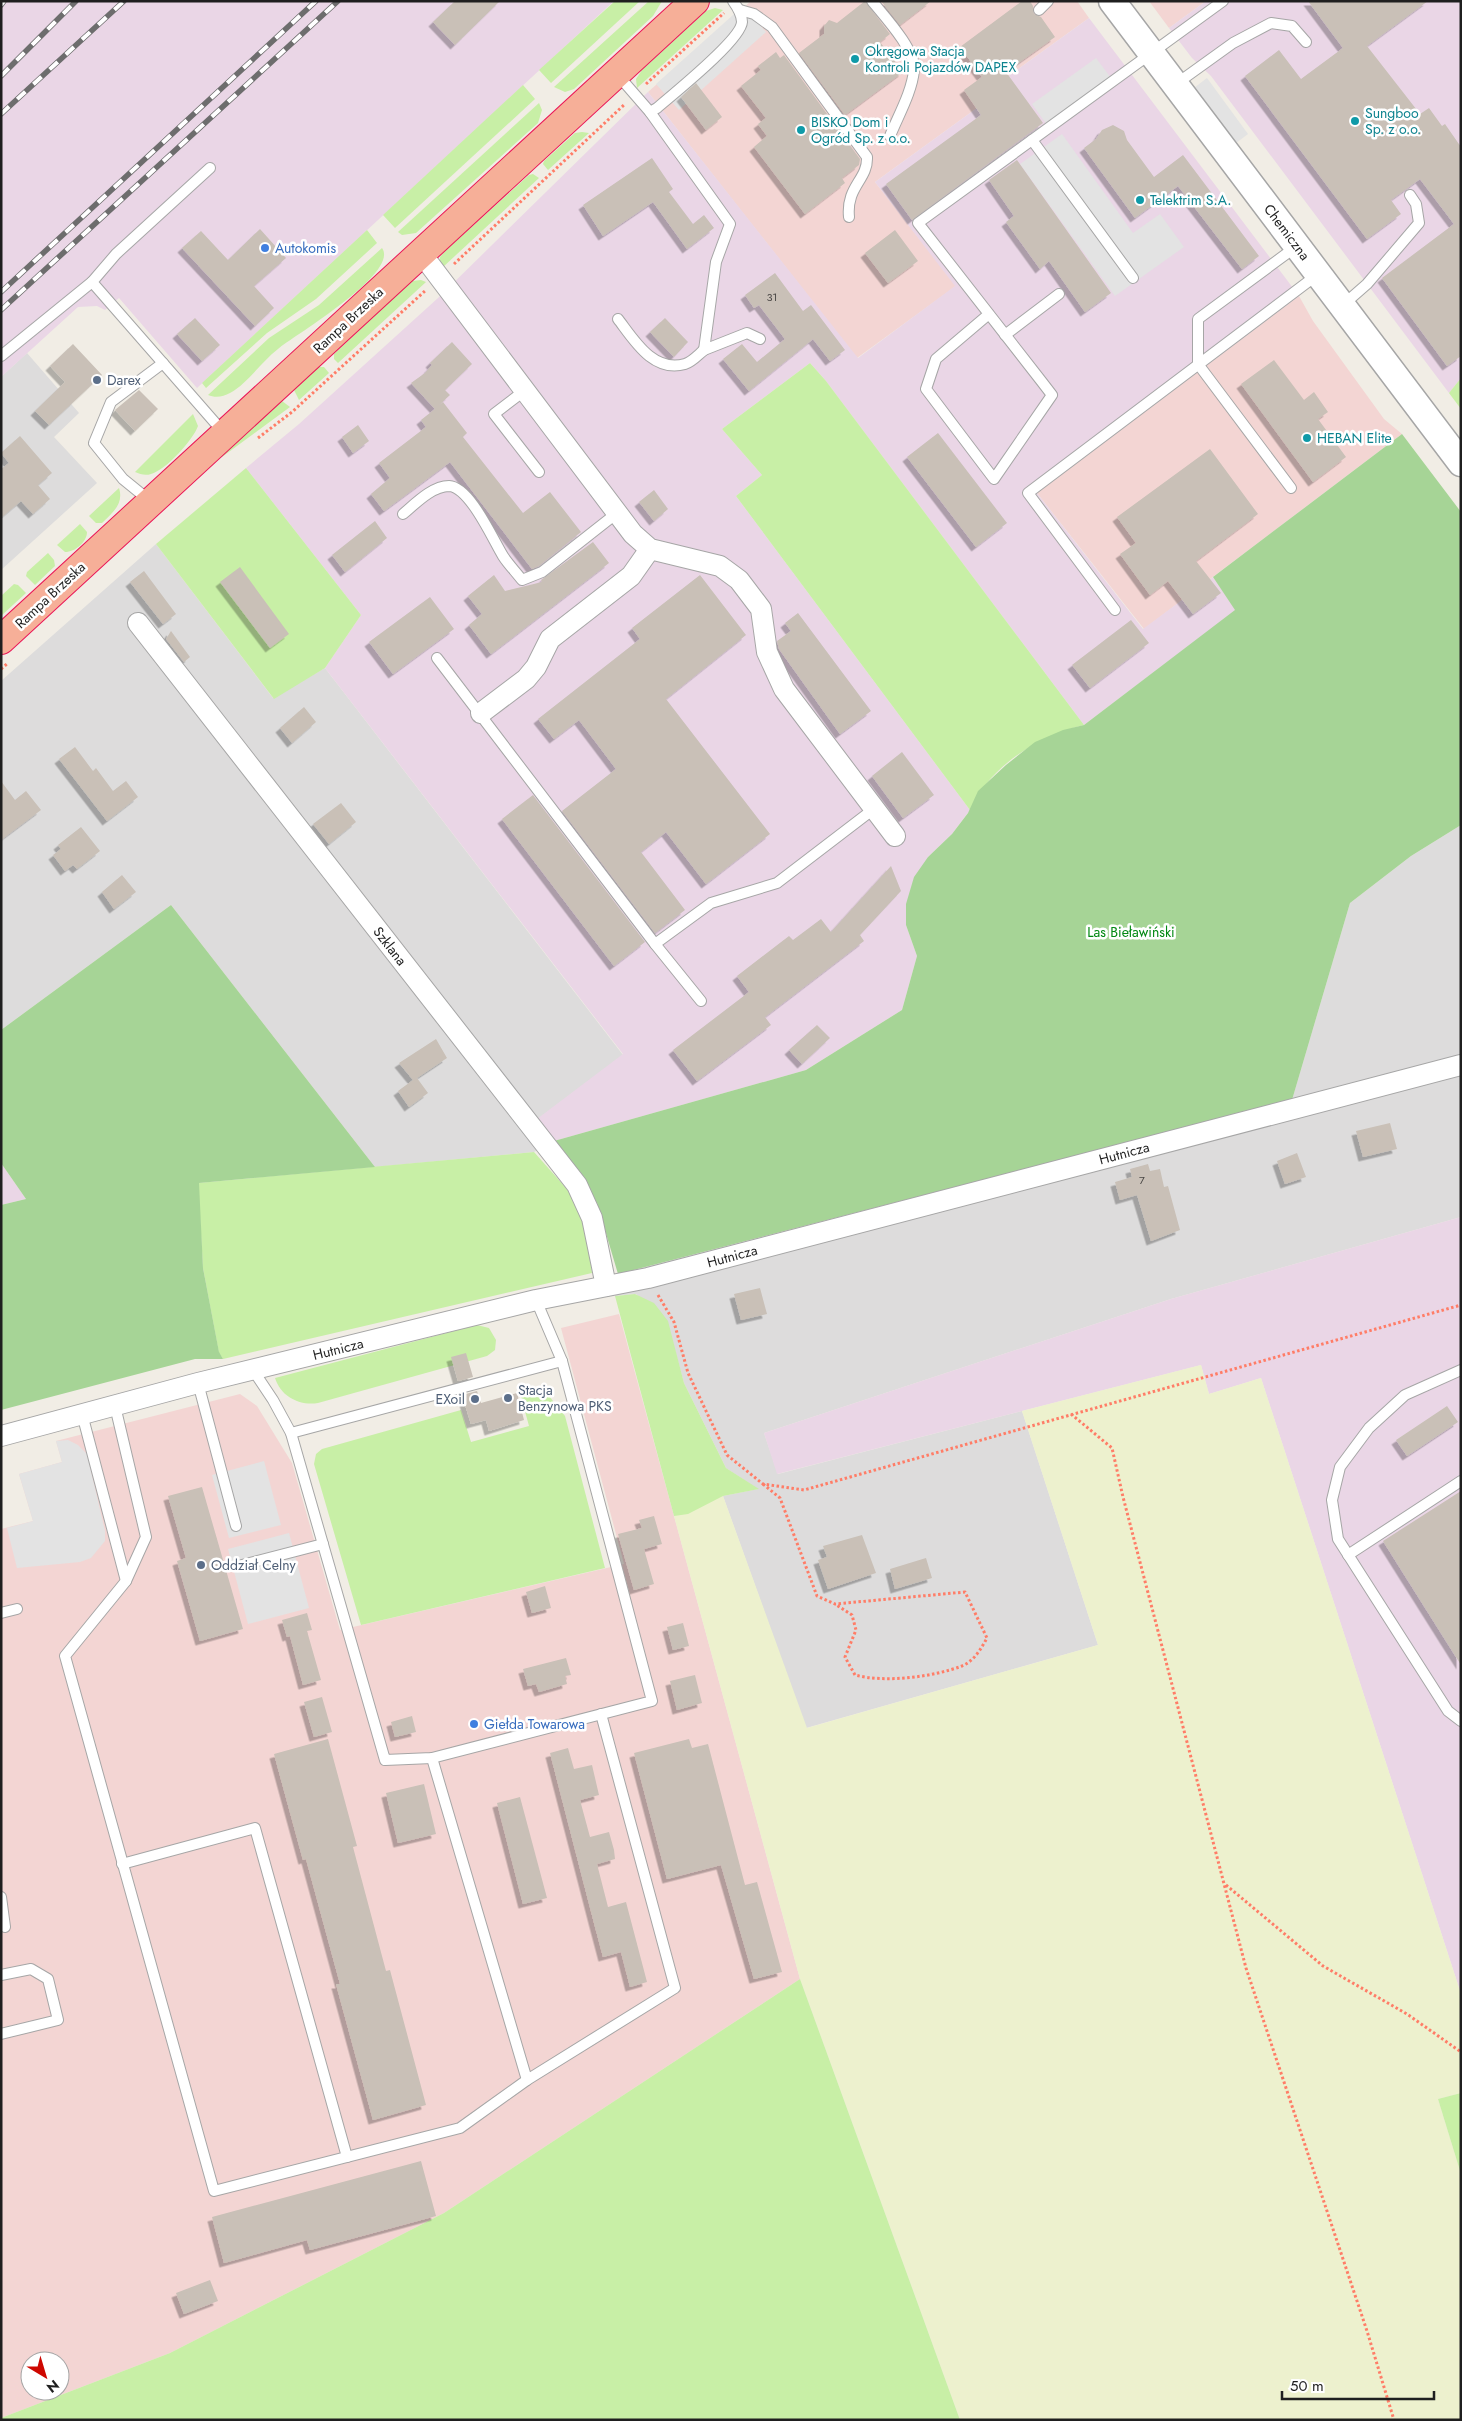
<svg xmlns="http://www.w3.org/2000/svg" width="1462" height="2421" font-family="Jost,sans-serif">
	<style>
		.residential { fill: #dddcdc }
		.commercial { fill: #f3d5d3; fill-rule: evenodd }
		.industrial { fill: #ead6e6 }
		.farmland { fill: #edf1ce }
		.grass { fill: #c8efa6 }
		.forest { fill: #a6d496 }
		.parking { fill: #e3e3e3 }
		.building { fill: #c9c0b7; filter: url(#shadow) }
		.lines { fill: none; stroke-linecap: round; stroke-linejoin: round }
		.service-casing { stroke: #a6a6a6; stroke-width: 12 }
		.minor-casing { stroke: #a6a6a6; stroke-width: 22 }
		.tertiary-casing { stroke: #a6a6a6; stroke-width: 29 }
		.trunk-casing { stroke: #ea1657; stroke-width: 30 }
		.path { stroke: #ff7d67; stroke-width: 3; stroke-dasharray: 2.5 2.5; stroke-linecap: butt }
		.service { stroke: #fff; stroke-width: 10 }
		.minor { stroke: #fff; stroke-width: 20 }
		.tertiary { stroke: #fff; stroke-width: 26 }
		.trunk { stroke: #f6af98; stroke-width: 28 }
		.rail-casing { stroke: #6d6d6d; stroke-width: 5.5 }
		.rail { stroke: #fff; stroke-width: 4; stroke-dasharray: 11; stroke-linecap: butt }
		.culture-dot { fill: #0f9aa8; stroke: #fff; stroke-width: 2 }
		.shop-dot { fill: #3f7fe0; stroke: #fff; stroke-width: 2 }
		.service-dot { fill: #5c6f8a; stroke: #fff; stroke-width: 2 }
		.labels { text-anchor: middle; stroke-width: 5; stroke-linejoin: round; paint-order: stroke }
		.number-label { font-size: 11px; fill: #4a4745 }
		.culture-label { font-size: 14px; fill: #0d838f; stroke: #fff; text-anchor: start }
		.street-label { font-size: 14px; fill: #1f1f1f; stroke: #fff }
		.shop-label { font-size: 14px; fill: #366cbe; stroke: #fff; text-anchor: start }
		.service-label { font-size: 14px; fill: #4e5e75; stroke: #fff; text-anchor: start }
		.park-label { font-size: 14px; fill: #028812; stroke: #fff }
	</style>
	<defs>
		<filter id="shadow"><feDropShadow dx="-4.5" dy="4.5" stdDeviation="0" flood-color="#0004"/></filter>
	</defs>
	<rect width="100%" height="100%" fill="#f1ede5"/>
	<!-- residential -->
	<g class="residential">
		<path d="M27 353 79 413 54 437 97 483 1 570V377Z"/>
		<path d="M156 544 273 698 325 668 623 1055 538 1119 554 1141 534 1152 375 1167 171 905 1 1030V681Z"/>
		<path d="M1461 825V1217L1171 1299 764 1433 778 1474 1022 1411 1098 1645 806 1728 723 1496 758 1489 726 1468 684 1383 667 1321 636 1294 615 1296 618 1274 1292 1100 1350 903 1411 856Z"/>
	</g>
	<!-- commercial -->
	<g class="commercial">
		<path d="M751 1H1077L1089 18 1000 82 999 92 875 182 956 286 857 358 648 92Z"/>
		<path d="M1149 1H1206L1169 28Z"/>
		<path d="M1299 296 1313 321 1384 419 1402 434 1144 629 1037 493Z"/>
		<path d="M619 1314 800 1979 444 2213 170 2353 1 2418V1529L33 1521 19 1474 62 1462 56 1441 240 1394 257 1406 292 1463 340 1630 624 1564 561 1328ZM30 2361H60V2391H30Z"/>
	</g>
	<!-- industrial -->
	<g class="industrial">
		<path d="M1 1H614L197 388 119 298 105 310 97 306 78 307 1 377Z"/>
		<path d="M1206 1H1461V378L1449 393 1211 76 1192 58 1169 28Z"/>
		<path d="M1089 18 1299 296 1037 493 1143 629 1213 577 1236 610 1084 725 826 381 810 363 722 429 762 475 736 496 970 810 952 834 928 857 906 925 917 956 902 1010 806 1070 554 1141 537 1119 623 1054 325 668 361 615 246 468 299 424 438 298 648 92 858 358 955 286 875 182 999 92 1000 82Z"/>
		<path d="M1 1163 26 1199 1 1205Z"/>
		<path d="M1461 1217V1994L1261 1378 1209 1394 1201 1365 777 1474 764 1433 1171 1299Z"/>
	</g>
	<!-- farmland -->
	<path class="farmland" d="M1201 1365 1209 1394 1261 1378 1461 1994V2093L1438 2099 1461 2174V2420H960L800 1979 674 1516 723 1496 807 1728 1098 1645 1022 1411Z"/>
	<!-- grass -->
	<g class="grass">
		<path d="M615 1H640L551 83 539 70Z"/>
		<path d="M649 1H662L653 16 574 89 565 92 554 87Z"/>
		<path d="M715 8 723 10 637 88 636 79 642 70 706 11Z"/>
		<path d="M523 85 535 99 395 228 383 215Z"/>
		<path d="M539 103 542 110 538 123 416 233 402 235 398 232Z"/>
		<path d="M582 132 589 133 548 170 543 164 544 161 575 133Z"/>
		<path d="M533 174 539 178 442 268 440 265V257L444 252 529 175Z"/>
		<path d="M367 230 377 243 316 299 267 333 206 388 202 383Z"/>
		<path d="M382 248C400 273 295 335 278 349 261 362 248 383 230 393 223 397 215 398 208 395L269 338 319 305Z"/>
		<path d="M421 280 426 282 338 363 334 359V354L412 281Z"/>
		<path d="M810 363 826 381 1084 725C1038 736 990 766 970 810L736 496 762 475 722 429Z"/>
		<path d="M318 367H324L329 373 299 400 294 390Z"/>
		<path d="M1461 378V409L1449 393Z"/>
		<path d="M282 401 290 407 222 457 223 454Z"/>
		<path d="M193 414 198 426C193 440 166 470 151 474 145 476 140 474 135 472Z"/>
		<path d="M246 468 361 615 325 668 274 699 156 544Z"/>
		<path d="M119 488C124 504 113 512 102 523H96L89 516Z"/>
		<path d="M80 524 87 532C87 542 75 552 65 552L57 545Z"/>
		<path d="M48 553 54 560 55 566 35 585 26 576 27 572Z"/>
		<path d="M14 584 18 585 26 593 1 616V596Z"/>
		<path d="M534 1152 575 1198 589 1242 592 1273 223 1359 219 1353 203 1268 198 1183Z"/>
		<path d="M635 1294 654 1303 668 1321 684 1383 726 1468 759 1489 723 1496 688 1514 674 1516 615 1296Z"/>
		<path d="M477 1325 489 1328 496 1340 495 1350 487 1356 318 1403C300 1406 281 1397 275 1378Z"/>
		<path d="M528 1391 549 1396 565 1416 605 1568 361 1625 314 1464 316 1454 322 1449 461 1410 471 1442 529 1426 520 1393Z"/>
		<path d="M800 1979 960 2420H1V2418L170 2353 444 2213Z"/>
		<path d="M1461 2093V2174L1438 2099Z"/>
	</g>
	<!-- forest -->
	<g class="forest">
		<path d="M1402 434 1461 512V825L1411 856 1350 903 1292 1100 618 1274 597 1203 554 1141 806 1070 902 1010 917 956 906 925V904L914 877 928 857 952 834 968 813 978 791 1006 765 1035 742 1063 730 1084 725 1235 610 1213 577Z"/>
		<path d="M171 905 375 1167 199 1183 203 1268 219 1352 223 1359H195L1 1410V1205L26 1199 1 1163V1030Z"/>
	</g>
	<!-- parking -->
	<g class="parking">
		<path d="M743 6 766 32 679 110 656 84Z"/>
		<path d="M1096 58 1111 78 1047 125 1032 104Z"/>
		<path d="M1207 78 1248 134 1236 143 1194 88Z"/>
		<path d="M1062 134 1133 233 1160 214 1184 247 1115 296 1020 164Z"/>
		<path d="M68 1440 78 1445 87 1454 105 1531V1541L91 1558 80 1562 17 1568 7 1528 33 1521 19 1474 62 1462 56 1441Z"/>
		<path d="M264 1461 281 1525 229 1538 212 1475Z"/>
		<path d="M289 1533 309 1608 248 1624 228 1549Z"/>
	</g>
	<!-- building -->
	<g class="building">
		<path d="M455 1H500L455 45 433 22Z"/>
		<path d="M865 1 890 34 880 42 903 72 845 115 799 53 824 34V26L829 20 837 23Z"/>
		<path d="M881 1H931L900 25Z"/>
		<path d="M1022 1H1030L1033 6 1034 14 1041 17 1055 37 1006 72 1043 123 912 220 886 184 981 115 964 90 982 77 960 47Z"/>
		<path d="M1308 1H1428L1367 46 1420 114 1429 108 1442 126 1445 124 1461 147V356L1447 366 1382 278 1454 224 1420 179 1391 200 1401 214 1367 239 1245 76 1279 50 1301 79 1343 48Z"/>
		<path d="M776 52 780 58 784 55 860 159 859 165 842 178 845 183 805 214 754 147 767 136 758 124 766 118 741 86 761 70 758 66Z"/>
		<path d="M696 83 722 117 706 130 681 97Z"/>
		<path d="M1113 125 1124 131 1127 140 1154 177 1183 155 1259 256 1242 269 1178 186 1135 218 1084 148 1096 139 1102 130Z"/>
		<path d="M652 158 673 189 669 192 693 224 704 215 714 228 687 249 653 202 603 236 583 205Z"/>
		<path d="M1017 160 1111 293 1085 312 1049 261 1040 269 1006 222 1014 216 989 180Z"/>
		<path d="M260 229 286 258 254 286 274 308 255 326 182 248 201 231 228 260Z"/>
		<path d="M895 230 918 261 888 283 865 253Z"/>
		<path d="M775 273 803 311 811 305 845 350 830 361 813 339 749 391 723 359 742 344 757 362 785 339 759 305 754 308 745 295Z"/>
		<path d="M195 318 220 345 202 361 177 334Z"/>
		<path d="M665 318 688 342 674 357 650 332Z"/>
		<path d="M452 342 472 364 445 390 450 395 438 406 443 402 467 433 463 437 523 513 550 492 581 532 539 566 532 569 450 462 384 511 371 494 390 478 379 463 426 427 421 420 435 409 411 383 425 373 432 365 430 363Z"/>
		<path d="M73 344 102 375 49 425 35 411 65 382 50 366Z"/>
		<path d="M1274 360 1304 400 1314 392 1328 412 1318 419 1346 457 1313 482 1241 384Z"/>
		<path d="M139 390 158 409 135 431 115 410Z"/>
		<path d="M358 425 369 441 353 453 342 437Z"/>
		<path d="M938 433 1007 523 976 547 907 457Z"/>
		<path d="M20 436 52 473 38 485 50 499 33 514 21 501 1 518V469L9 463 1 453Z"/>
		<path d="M1210 449 1258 514 1196 561 1221 593 1193 614 1168 581 1150 595 1120 554 1136 543 1117 517Z"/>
		<path d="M654 490 668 509 654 521 639 502Z"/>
		<path d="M375 521 387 538 345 572 332 555Z"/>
		<path d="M593 542 609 563 491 654 469 625 482 614 468 596 494 575 505 591 542 582 541 580Z"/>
		<path d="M240 567 289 634 270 648 220 582Z"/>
		<path d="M144 571 176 614 163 624 130 582Z"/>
		<path d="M700 575 746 635 666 699 770 834 706 884 666 832 641 852 685 910 655 933 562 811 616 769 579 720 554 739 538 719 640 639 632 628Z"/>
		<path d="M430 597 454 629 393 674 369 642Z"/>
		<path d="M798 613 871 711 840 734 779 649 777 641 791 631 785 623Z"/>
		<path d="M1131 620 1149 643 1090 688 1072 665Z"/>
		<path d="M171 631 190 657 184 662 166 639Z"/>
		<path d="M304 707 316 722 292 743 280 728Z"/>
		<path d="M75 747 93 771 96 768 113 791 126 781 138 797 107 821 59 759Z"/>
		<path d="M902 752 934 795 903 818 872 776Z"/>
		<path d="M1 781 15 800 26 791 41 810 1 840Z"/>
		<path d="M533 795 645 942 614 966 502 819Z"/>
		<path d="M341 803 356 822 329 844 313 824Z"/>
		<path d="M81 827 100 851 77 869 73 865 65 871 53 855 61 849 58 845Z"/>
		<path d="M891 866 901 891 860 935 864 941 765 1017 771 1025 697 1081 673 1050 749 992 737 976 789 936 793 940 821 919 831 932Z"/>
		<path d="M122 875 136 892 114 909 102 892Z"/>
		<path d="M817 1025 830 1038 802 1064 789 1050Z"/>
		<path d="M436 1039 447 1058 417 1078 428 1093 409 1107 398 1091 413 1080 399 1063Z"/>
		<path d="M1390 1123 1397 1149 1363 1157 1356 1131Z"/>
		<path d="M1297 1153 1306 1177 1285 1184 1277 1161Z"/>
		<path d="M1148 1164 1150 1171 1160 1169 1164 1187 1168 1186 1180 1230 1151 1241 1137 1195 1120 1200 1115 1182 1132 1177 1130 1169Z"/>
		<path d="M760 1288 767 1314 741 1320 734 1294Z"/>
		<path d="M466 1353 473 1377 458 1381 451 1357Z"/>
		<path d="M477 1391 481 1403 517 1393 524 1420 489 1431 486 1420 471 1424 462 1395Z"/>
		<path d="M1447 1406 1458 1422 1407 1456 1396 1440Z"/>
		<path d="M202 1487 243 1629 200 1641 177 1561 186 1558 168 1496Z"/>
		<path d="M1461 1491V1665L1383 1541Z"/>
		<path d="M654 1516 662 1544 644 1549 654 1584 634 1590 618 1534 642 1528 639 1520Z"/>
		<path d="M862 1535 876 1573 828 1589 818 1560 827 1557 823 1546Z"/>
		<path d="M926 1558 932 1578 895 1589 890 1569Z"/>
		<path d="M545 1586 551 1608 532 1613 526 1592Z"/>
		<path d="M307 1613 312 1630 307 1631 321 1680 303 1685 290 1636 287 1637 282 1620Z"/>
		<path d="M683 1623 689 1646 673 1650 667 1627Z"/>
		<path d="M566 1658 571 1675 565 1676 567 1684 539 1692 536 1684 528 1686 523 1669Z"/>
		<path d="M695 1675 702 1703 677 1710 670 1681Z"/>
		<path d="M322 1697 332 1732 314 1737 304 1702Z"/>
		<path d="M412 1716 416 1732 395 1737 391 1722Z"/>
		<path d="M328 1739 357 1846 353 1847 386 1971 390 1970 426 2105 373 2120 336 1984H340L306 1859 303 1860 274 1754Z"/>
		<path d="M689 1739 692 1748 708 1744 745 1885 757 1882 782 1972 754 1979 721 1865 667 1879 634 1753Z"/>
		<path d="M568 1748 574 1769 592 1765 599 1795 580 1800 590 1837 609 1832 614 1850 615 1859 597 1864 608 1907 626 1902 647 1982 630 1987 621 1952 603 1957 594 1923 550 1753Z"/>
		<path d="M424 1784 436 1834 398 1843 386 1793Z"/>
		<path d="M520 1797 547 1898 523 1904 497 1803Z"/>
		<path d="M421 2161 436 2216 310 2250 307 2240 224 2263 212 2217Z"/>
		<path d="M210 2280 218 2301 184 2314 176 2293Z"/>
	</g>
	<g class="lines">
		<!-- service casing -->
		<g class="service-casing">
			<g id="service">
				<path d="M872 1C884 16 916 50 914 70 912 92 898 116 890 136"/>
				<path d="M740 10 754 14 772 27 867 157C868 180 846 186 849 217"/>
				<path d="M1039 10 1048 1"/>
				<path d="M617 74 650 112 657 108C673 94 741 40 742 22 742 14 738 8 733 1"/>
				<path d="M1176 84 1233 43 1271 23 1292 26 1306 42"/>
				<path d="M650 112 730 224 716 262 704 350 747 333 760 339"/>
				<path d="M1032 140 1133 278"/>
				<path d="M210 168 116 254 92 282 224 433"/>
				<path d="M1343 305 1367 284 1419 223 1416 204 1410 195"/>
				<path d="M989 314 936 359 926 389 994 479 1052 395 1042 382 918 223 1223 1"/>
				<path d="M618 319C634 340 653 373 685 364 692 362 699 354 704 350"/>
				<path d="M1005 335 1059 294"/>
				<path d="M1 356 92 282"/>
				<path d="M524 391 494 414 539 472"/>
				<path d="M1291 488 1198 364V319L1297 246"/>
				<path d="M150 501 123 479 94 443 111 402 163 363"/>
				<path d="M403 514C415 504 432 486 449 486 470 487 493 540 503 556 508 564 516 572 522 580L542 572 617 513"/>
				<path d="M1115 610 1028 493 1317 275"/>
				<path d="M437 658 655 944"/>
				<path d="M701 1001 655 944 711 903 777 883 875 808"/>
				<path d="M253 1370 273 1400 291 1433 385 1760 432 1758 652 1701 562 1361 536 1300"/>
				<path d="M1461 1370 1405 1395 1369 1428 1340 1467 1332 1500 1338 1539 1448 1711 1461 1721"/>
				<path d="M198 1383 236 1526"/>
				<path d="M115 1406 146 1537 126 1581 65 1656 214 2191 460 2128 527 2080"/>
				<path d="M82 1414 126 1581"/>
				<path d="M291 1433 562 1361"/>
				<path d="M1348 1555 1461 1481"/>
				<path d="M242 1565 323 1544"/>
				<path d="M1 1613 17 1609"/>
				<path d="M432 1758 527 2080 675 1988 601 1714"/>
				<path d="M122 1864 255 1828 347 2157"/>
				<path d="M1 1897 5 1927"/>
				<path d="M1 1975 31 1969 48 1979 58 2020 1 2034"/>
			</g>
		</g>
		<!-- minor casing -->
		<g class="minor-casing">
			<g id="minor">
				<path d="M421 253 633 534 650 549 720 566 739 580 761 609 767 652 784 689 895 836"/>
				<path d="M138 623 577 1185 592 1218 606 1286"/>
				<path d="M481 713 526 679 536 667 550 639 631 576 650 549"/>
				<path d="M1 1436 198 1383 536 1300 648 1278 1461 1065"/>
			</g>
		</g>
		<!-- tertiary casing -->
		<g class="tertiary-casing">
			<path id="tertiary" d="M1112 1 1461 463"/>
		</g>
		<!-- trunk casing -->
		<g class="trunk-casing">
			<path id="trunk" d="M1 640 695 1"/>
		</g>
		<!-- path -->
		<g class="path">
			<path d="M646 84 724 13"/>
			<path d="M454 264 625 104"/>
			<path d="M258 438 292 412 426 290"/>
			<path d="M1 669 8 663"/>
			<path d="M658 1295 674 1322 688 1373 727 1455 763 1484 804 1490 1461 1305"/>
			<path d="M1071 1414 1112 1448 1123 1497 1246 1968 1367 2331 1394 2420"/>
			<path d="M763 1484 780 1498 817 1596 835 1604 965 1592 987 1638C981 1649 974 1661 962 1666 933 1677 885 1683 855 1675L845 1657 856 1630 852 1615 835 1604"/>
			<path d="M1226 1885 1323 1966 1407 2014 1461 2052"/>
		</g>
		<!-- service -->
		<use href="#service" class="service"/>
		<!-- minor -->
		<use href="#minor" class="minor"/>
		<!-- tertiary -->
		<use href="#tertiary" class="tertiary"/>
		<!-- trunk -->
		<use href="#trunk" class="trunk"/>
		<!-- rail casing -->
		<g class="rail-casing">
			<g id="rail">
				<path d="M1 5 4 1"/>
				<path d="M1 76 76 1"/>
				<path d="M1 114 124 1"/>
				<path d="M1 292 316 1"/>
				<path d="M1 310 338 1"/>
			</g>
		</g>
		<!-- rail -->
		<use href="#rail" class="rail"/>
	</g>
	<!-- markers -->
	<g class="culture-dot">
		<circle cx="855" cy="59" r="5"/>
		<circle cx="1355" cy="121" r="5"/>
		<circle cx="801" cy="130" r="5"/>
		<circle cx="1140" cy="200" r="5"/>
		<circle cx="1307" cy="438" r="5"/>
	</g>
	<g class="shop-dot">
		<circle cx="265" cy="248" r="5"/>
		<circle cx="474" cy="1724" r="5"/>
	</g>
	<g class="service-dot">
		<circle cx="97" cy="380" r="5"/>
		<circle cx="508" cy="1398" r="5"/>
		<circle cx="475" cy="1399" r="5"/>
		<circle cx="201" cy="1565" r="5"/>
	</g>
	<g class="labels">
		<!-- number labels -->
		<g class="number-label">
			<text x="772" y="301">31</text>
			<text x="1142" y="1184">7</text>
		</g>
		<!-- culture labels -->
		<g class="culture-label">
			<text x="865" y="56">Okręgowa Stacja<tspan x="865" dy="16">Kontroli Pojazdów DAPEX</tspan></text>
			<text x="1365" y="118">Sungboo<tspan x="1365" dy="16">Sp. z o.o.</tspan></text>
			<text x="811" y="127">BISKO Dom i<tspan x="811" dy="16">Ogród Sp. z o.o.</tspan></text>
			<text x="1150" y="205">Telektrim S.A.</text>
			<text x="1317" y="443">HEBAN Elite</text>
		</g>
		<!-- street labels -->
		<g class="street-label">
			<text transform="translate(1287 232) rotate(53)" y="5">Chemiczna</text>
			<text transform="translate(348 320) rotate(-43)" y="5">Rampa Brzeska</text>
			<text transform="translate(50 595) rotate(-43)" y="5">Rampa Brzeska</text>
			<text transform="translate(390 946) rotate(52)" y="5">Szklana</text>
			<text transform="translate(1124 1153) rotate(-15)" y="5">Hutnicza</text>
			<text transform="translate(732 1256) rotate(-15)" y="5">Hutnicza</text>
			<text transform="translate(338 1349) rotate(-14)" y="5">Hutnicza</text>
		</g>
		<!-- shop labels -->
		<g class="shop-label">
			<text x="275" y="253">Autokomis</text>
			<text x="484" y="1729">Giełda Towarowa</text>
		</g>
		<!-- service labels -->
		<g class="service-label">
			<text x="107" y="385">Darex</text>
			<text x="518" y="1395">Stacja<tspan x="518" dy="16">Benzynowa PKS</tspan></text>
			<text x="465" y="1404" text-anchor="end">EXoil</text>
			<text x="211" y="1570">Oddział Celny</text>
		</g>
		<!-- park labels -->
		<g class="park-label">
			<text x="1131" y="937">Las Bieławiński</text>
		</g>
	</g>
	<!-- border -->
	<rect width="1462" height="2421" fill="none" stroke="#1f1f1f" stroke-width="5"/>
	<!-- north arrow -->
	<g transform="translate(45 2376) rotate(142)"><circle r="24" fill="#ffffff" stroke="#a5a5a5"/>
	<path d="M0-4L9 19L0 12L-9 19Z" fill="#ce0700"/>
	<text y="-8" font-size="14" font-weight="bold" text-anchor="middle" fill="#1f1f1f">N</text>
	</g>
	<!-- scale -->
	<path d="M1282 2391v8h152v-8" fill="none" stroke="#1f1f1f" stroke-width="2.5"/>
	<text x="1290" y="2391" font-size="15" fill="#1f1f1f" stroke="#ffffff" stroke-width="4" paint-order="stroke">50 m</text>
</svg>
